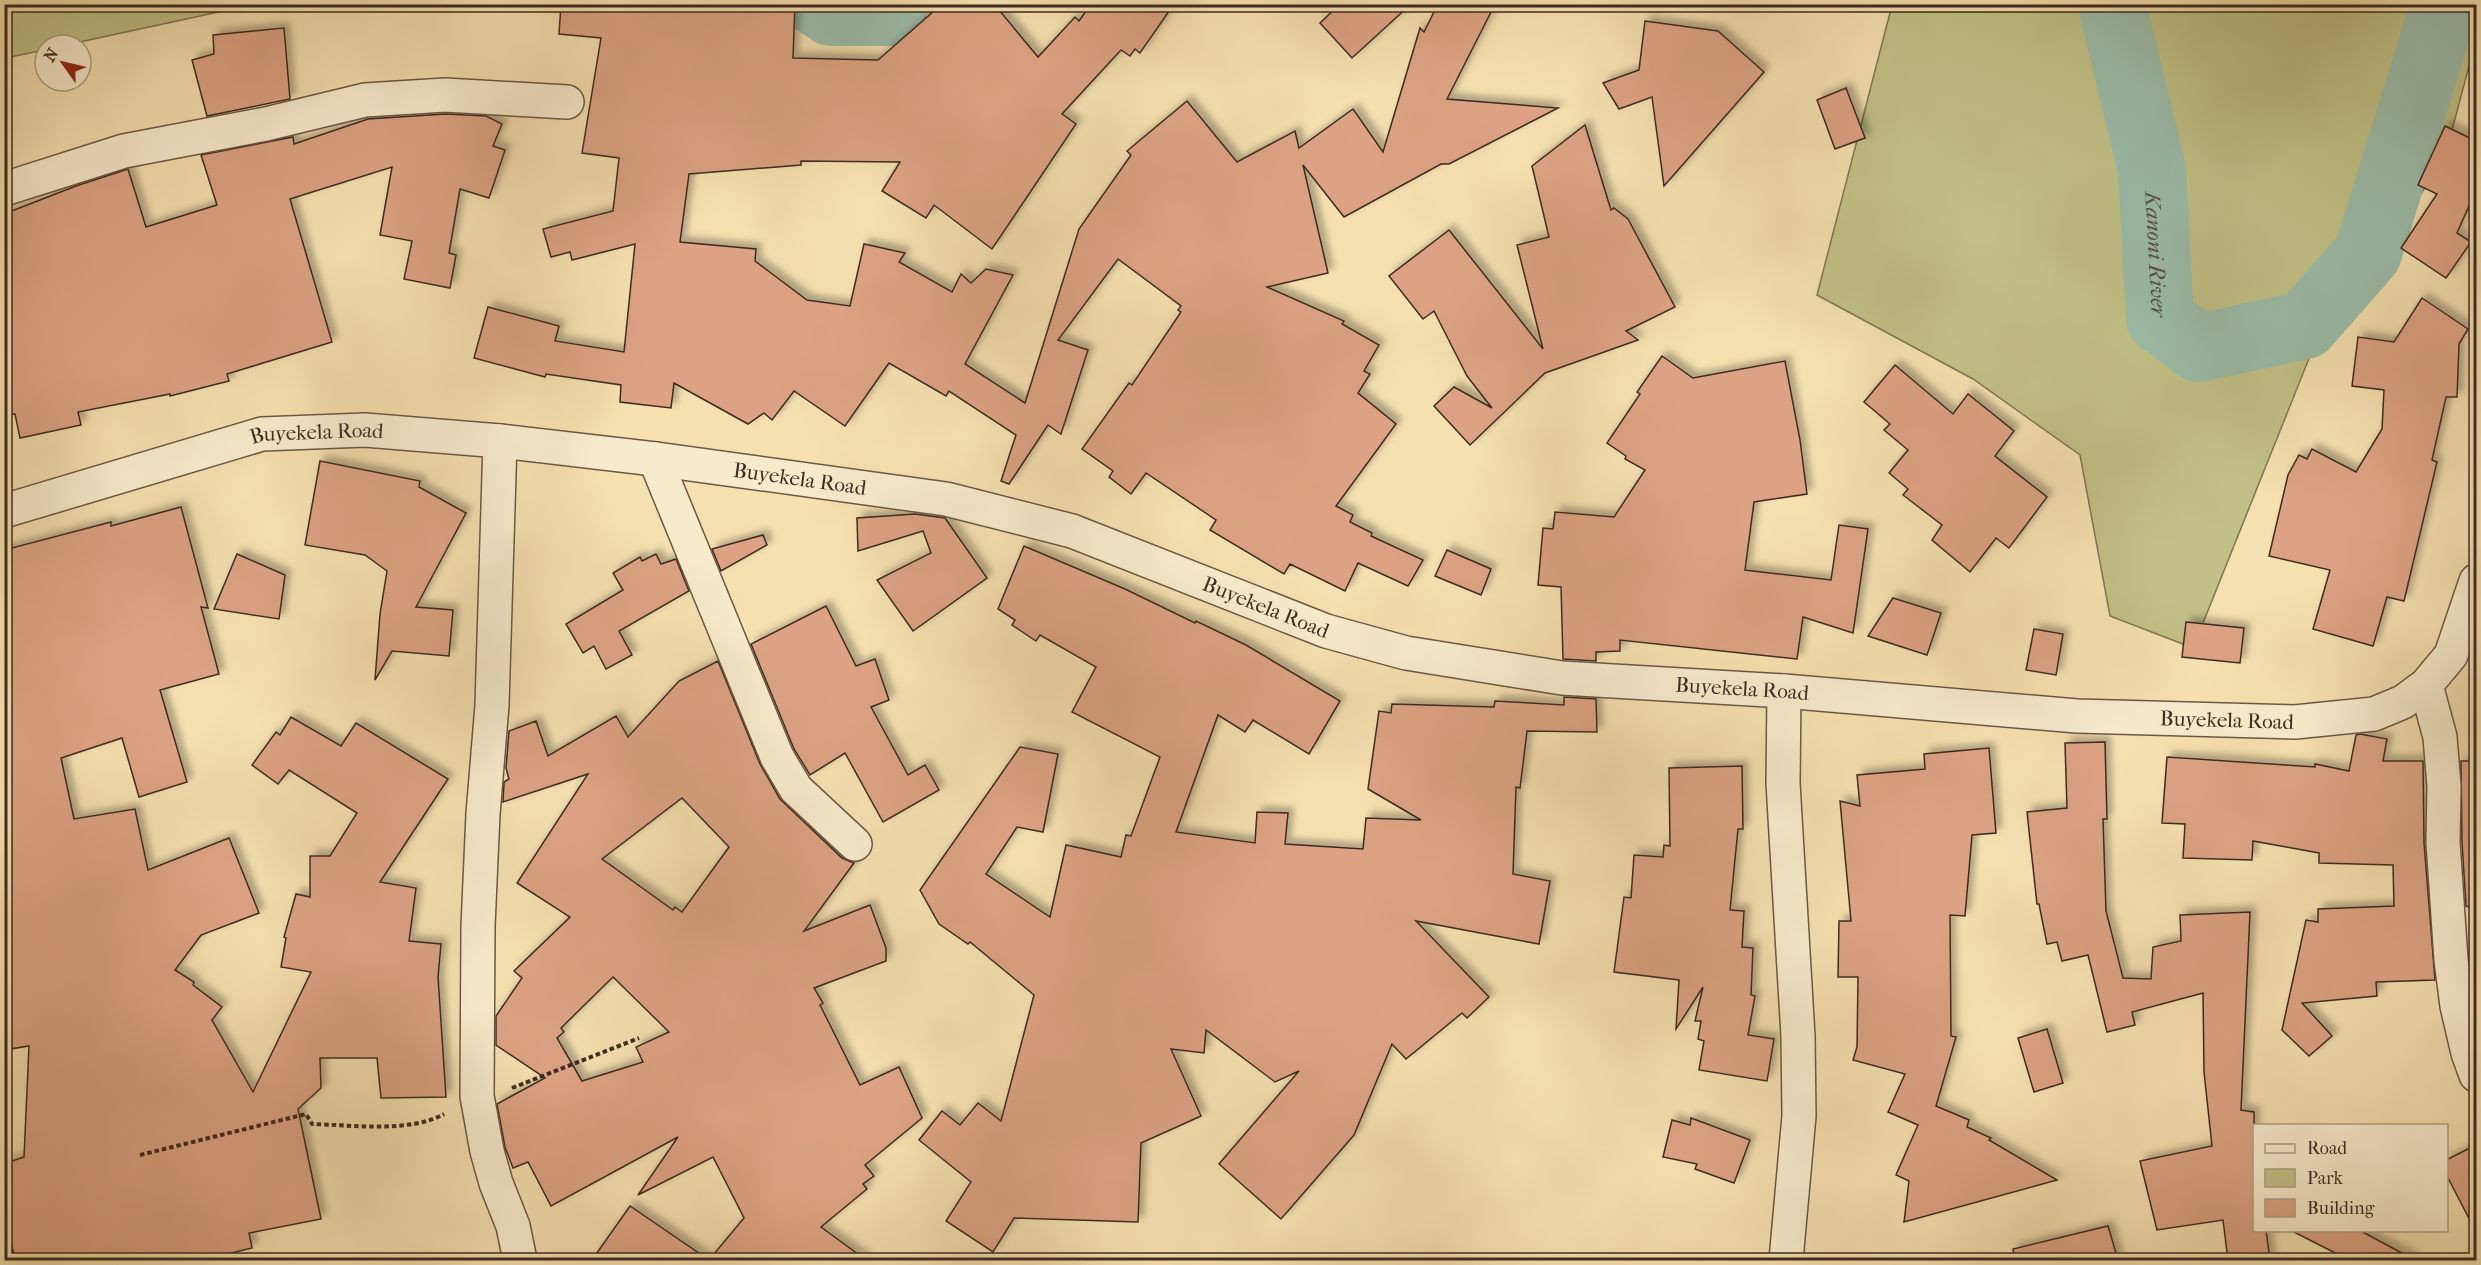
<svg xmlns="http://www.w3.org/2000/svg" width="2481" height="1265" font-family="'IM FELL French Canon',serif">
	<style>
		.green { fill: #c1c187; stroke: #7f7654; stroke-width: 1.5 }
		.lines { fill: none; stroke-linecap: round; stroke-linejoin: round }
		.river { stroke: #9cbdaa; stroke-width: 68 }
		.building { fill: #dca283; stroke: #3d2b20; stroke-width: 1.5; fill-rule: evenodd; filter: url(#shadow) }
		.minor-casing { stroke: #6b5844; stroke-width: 36 }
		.path { stroke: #3d2b20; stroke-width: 4; stroke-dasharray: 4.5 3; stroke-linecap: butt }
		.minor { stroke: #f8ebcc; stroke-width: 33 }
		.labels { text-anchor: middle; stroke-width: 6; stroke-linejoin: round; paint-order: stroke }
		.street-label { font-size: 21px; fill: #3d2b20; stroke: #f8ebcc }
		.water-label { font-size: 22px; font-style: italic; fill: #555042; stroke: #f8ebcc }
	</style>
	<defs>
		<filter id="shadow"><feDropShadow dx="5.5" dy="-5.5" stdDeviation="3" flood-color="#0004"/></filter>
	</defs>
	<rect width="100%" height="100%" fill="#f5e0b0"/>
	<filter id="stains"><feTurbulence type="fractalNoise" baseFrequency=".00333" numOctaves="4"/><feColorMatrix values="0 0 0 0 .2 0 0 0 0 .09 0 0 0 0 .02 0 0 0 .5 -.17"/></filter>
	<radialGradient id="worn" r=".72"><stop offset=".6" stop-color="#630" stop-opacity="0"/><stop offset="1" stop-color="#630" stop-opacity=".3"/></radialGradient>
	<!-- green -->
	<g class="green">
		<path d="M4 5 5 4 496 5 488 7 223 11 66 45H45V50L5 58Z"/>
		<path d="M742 5H942L939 13 873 35Z"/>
		<path d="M1892 5H2476V40L2444 160 2310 356 2193 648 2110 616 2080 455 1973 379 1817 295Z"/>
	</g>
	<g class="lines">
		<!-- river -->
		<g class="river">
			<path d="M819 4 831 12H890L893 4"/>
			<path id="s1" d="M2112 4 2152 170 2160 319 2199 348 2305 325 2368 253 2445 4"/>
		</g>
	</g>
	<!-- building -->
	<g class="building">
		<path d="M561 4H795L793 58 878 60 942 4H994L1038 57 1075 17 1079 21 1091 4H1174L1140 53 1135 49 1130 56 1121 50 1062 114 1076 124 992 249 934 205 926 218 882 191 900 162 801 161V165L689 174 680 242 756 249 755 261 807 300 850 306 864 244 905 253 899 262 952 292 961 274 971 283 986 269 1013 275 965 364 1025 403 1079 229 1131 155 1127 151 1187 101 1237 162 1295 131 1299 148 1353 109 1383 152 1420 28 1424 32 1438 4H1495L1447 99 1558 108 1449 164H1441L1344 217 1303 165 1328 273 1267 287 1344 321 1342 324 1379 345 1364 371 1370 374 1358 393 1396 424 1336 506 1353 515 1350 522 1372 533 1371 536 1423 560 1408 586 1358 563 1345 591 1290 564 1284 574 1210 530 1216 520 1146 473 1131 494 1109 477 1113 471 1082 449 1129 383 1132 385 1181 312 1178 310 1181 306 1118 259 1058 340 1088 350 1061 434 1048 425 1009 484 1001 481 1016 435 949 391 946 396 889 363 845 426 794 391 772 420 764 413 748 424 674 383 671 408 620 402 621 385 546 374 545 377 474 358 488 307 559 326 555 341 624 352 635 244 572 260 570 252 551 257 543 229 613 211 619 158 582 153 601 38 559 34Z"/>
		<path d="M1340 4H1411L1352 58 1320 23Z"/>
		<path d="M1645 21 1718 31 1764 72 1664 186 1652 97 1619 109 1603 83 1639 70Z"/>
		<path d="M284 28 290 99 207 116 192 60 214 54 213 35Z"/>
		<path d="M1846 88 1865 138 1835 149 1817 100Z"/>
		<path d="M445 114 486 116 502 124 493 146 505 150 489 198 460 189 449 253 456 255 450 288 404 279 412 241 380 235 392 167 290 199 332 342 227 374 229 381 170 396V394L78 412 81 425 20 438 15 414 4 415V214L76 186 128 169 146 227 217 205 201 155 293 137 294 144 368 119Z"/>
		<path d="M1585 125 1611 210 1614 208 1628 219 1675 307 1626 331 1638 340 1545 373 1470 445 1434 406 1454 387 1492 408 1467 376 1434 311 1423 319 1389 276 1449 230 1543 349 1517 245 1549 237 1532 166Z"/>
		<path d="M2445 126 2476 141V190L2457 233 2471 242 2446 278 2401 248 2437 194 2418 185Z"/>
		<path d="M2422 298 2468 329 2459 344 2457 397H2446L2432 460 2437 462 2404 601 2387 597 2373 646 2313 629 2330 570 2269 556 2288 475 2299 455 2307 459 2312 449 2356 472 2382 429 2384 390 2352 386 2358 337 2394 342Z"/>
		<path d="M1662 356 1693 378 1785 361 1800 440 1807 494 1754 502 1745 570 1831 580 1839 525 1868 529 1853 633 1803 617 1797 659 1620 640V651L1596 652V661L1563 659 1561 587 1538 585 1543 528 1553 529 1555 512 1614 517 1645 470 1625 459 1626 456 1607 443 1640 394 1637 392Z"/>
		<path d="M1895 365 1953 414 1968 394 2014 431 1995 456 2047 497 2009 548 1996 538 1970 572 1932 540 1942 525 1903 495 1908 489 1889 473 1908 450 1884 430 1890 424 1864 402Z"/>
		<path d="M320 461 420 481 419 487 466 513 416 607 453 610 449 656 392 651 375 680 380 614 387 571 365 555 305 545Z"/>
		<path d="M181 507 208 608 201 607 219 674 160 690 187 782 139 797 122 738 61 758 74 819 135 809 148 870 229 838 259 913 201 935 175 970 194 982 193 985 222 1007 212 1020 253 1092 311 972 281 967 286 938 284 937 296 894 310 897V856H330L357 813 289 770 278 784 252 765 276 732 280 735 291 717 341 746 356 723 448 779 380 882 416 888 409 941 441 944 438 977 446 1097 381 1098 377 1058H320L321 1088 298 1109 321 1219 249 1233 252 1248 202 1260H16L4 1222V1164L24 1157 29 1046 4 1050V550L111 522V526Z"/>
		<path d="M915 514 945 518 987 578 913 631 877 580 931 553 923 531 858 551 857 518Z"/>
		<path d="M763 535 767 545 721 571 712 549Z"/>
		<path d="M1024 546 1125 589 1195 623 1196 621 1246 645 1340 701 1309 754 1253 720 1245 732 1218 715 1176 832 1255 843 1257 812 1288 813 1285 844 1363 849 1366 818 1421 820 1368 789 1379 711 1391 713 1392 704 1494 707 1495 701 1564 705V697L1596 699 1597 732 1527 731 1520 788 1516 787 1513 874 1550 881 1539 944 1416 921 1489 997 1467 1018 1462 1013 1406 1059 1392 1044 1354 1135 1281 1219 1219 1164 1299 1071 1275 1082 1206 1030 1204 1053 1171 1049 1201 1116 1141 1143 1138 1222 1014 1218 993 1252 946 1221 971 1182 919 1140 942 1111 960 1125 978 1103 1001 1121 1034 995 970 942 968 944 939 924 920 890 1020 747 1058 754 1043 832 1017 827 986 874 1050 917 1066 845 1121 857 1126 835 1131 836 1160 757 1072 712 1096 667 1040 635 1036 641 1012 625 1015 620 998 609Z"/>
		<path d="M1447 550 1491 569 1481 595 1435 576Z"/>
		<path d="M237 554 285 575 279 619 214 609Z"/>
		<path d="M656 554 661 564 676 559 689 591 619 631 632 655 606 669 594 646 583 653 566 624 623 590 613 573 640 557 642 561Z"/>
		<path d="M1893 598 1941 613 1927 655 1868 636Z"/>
		<path d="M826 606 856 666 875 659 889 700 871 707 908 775 925 765 939 790 883 822 845 753 810 775 794 749 751 644Z"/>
		<path d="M2186 622 2244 628 2240 663 2182 657Z"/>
		<path d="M2034 629 2063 634 2056 675 2026 670Z"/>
		<path d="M718 661 760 764 780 799 842 858 854 863 804 931 870 905 886 948V961L814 988 823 1003 820 1005 860 1085 899 1067 922 1118 865 1165 874 1176 863 1184 867 1189 821 1227 866 1260H592L630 1206 709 1260 744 1218 713 1157 638 1195 678 1137 551 1206 528 1162 513 1168 505 1147 497 1104 545 1078 496 1045V1016L522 978 514 971 570 917 517 883 588 774 503 802 504 782 509 779 506 768 509 731 536 721 548 756 616 716 628 737 679 681ZM682 798 729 847 682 912 675 907 673 910 602 859ZM613 977 669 1032 636 1047 643 1062 582 1081 557 1038 564 1032 561 1028Z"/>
		<path d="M2360 734 2387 739 2383 761H2423L2424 843 2435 980 2376 982 2377 996 2302 1003 2332 1036 2309 1056 2282 1030 2306 920 2318 922V909L2394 906 2393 865 2319 863V853L2253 841 2252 860 2183 858 2185 824 2162 823 2167 757 2315 767V764L2349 771 2356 735Z"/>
		<path d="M2105 742 2107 819H2103L2106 911 2123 978 2151 979 2153 947 2181 941 2180 915 2250 912 2241 1110 2254 1112V1230H2266L2270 1260H2228L2223 1220 2157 1230 2140 1161 2212 1146 2204 1072 2203 993 2132 1012 2135 1025 2107 1032 2088 955 2062 961 2057 942 2047 944 2039 904H2037L2027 812 2067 808 2065 743Z"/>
		<path d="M1989 748 1996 833 1972 835 1965 916 1950 915 1951 1036 1956 1037 1936 1106 1969 1120 1967 1127 1991 1138 1989 1140 2057 1180 1904 1222 1909 1181 1896 1175 1918 1125 1888 1112 1905 1074 1853 1060 1857 1047 1858 977H1838L1839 921H1851L1840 801 1860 806 1857 775 1925 769 1924 754Z"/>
		<path d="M2461 761H2476V910L2466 906 2462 842Z"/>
		<path d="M1742 766 1743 829H1738L1730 910 1744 911 1742 947 1753 948 1751 995 1755 996 1748 1035 1774 1039 1767 1081 1699 1070 1704 1041 1698 1039 1701 1021H1695L1703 987 1676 1029 1679 980 1614 972 1624 897 1631 898 1634 855 1663 857 1664 845 1670 846 1669 768Z"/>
		<path d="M2047 1029 2063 1083 2034 1092 2018 1038Z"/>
		<path d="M1691 1118 1750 1140 1734 1183 1695 1169 1697 1164 1663 1157 1672 1120 1690 1125Z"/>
		<path d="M2476 1145V1232L2446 1174V1160Z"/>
		<path d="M2108 1226 2118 1260H2015L2013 1249Z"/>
		<path d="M2290 1230H2359L2415 1260H2349Z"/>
	</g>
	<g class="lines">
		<!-- minor casing -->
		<g class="minor-casing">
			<g id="minor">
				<path d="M4 189 124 151 266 124 365 100 445 95 567 102"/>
				<path d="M500 441 492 705 483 814 478 926 477 1096 487 1151 496 1183 513 1226 520 1260"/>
				<path d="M655 459 777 757 796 789 855 844"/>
				<path id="s2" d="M4 511 262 434 365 430 500 441 655 459 946 499 1072 531 1326 631 1406 653 1562 678 1784 691 2077 716 2295 722 2374 714 2403 702 2426 685 2451 655 2476 581"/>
				<path d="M2426 685 2440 737 2444 786 2443 842 2451 960 2457 1006 2468 1053 2476 1075"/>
				<path d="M1784 691 1783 783 1798 1036 1799 1116 1786 1260"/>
			</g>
		</g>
		<!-- path -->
		<g class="path">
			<path d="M512 1088 639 1038"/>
			<path d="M140 1155 306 1114 312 1124C350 1125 411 1133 444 1114"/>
		</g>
		<!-- minor -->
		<use href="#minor" class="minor"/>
	</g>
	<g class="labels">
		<!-- street labels -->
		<g class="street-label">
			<text dy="7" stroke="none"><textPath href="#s2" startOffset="324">Buyekela Road</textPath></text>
			<text dy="7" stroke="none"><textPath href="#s2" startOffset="810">Buyekela Road</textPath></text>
			<text dy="7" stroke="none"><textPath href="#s2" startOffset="1296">Buyekela Road</textPath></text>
			<text dy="7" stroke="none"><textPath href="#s2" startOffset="1782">Buyekela Road</textPath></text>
			<text dy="7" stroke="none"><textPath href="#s2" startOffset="2268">Buyekela Road</textPath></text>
		</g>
		<!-- water labels -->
		<g class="water-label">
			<text dy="8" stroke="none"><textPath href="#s1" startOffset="255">Kanoni River</textPath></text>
		</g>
	</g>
	<!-- margin -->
	<rect width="2481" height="1265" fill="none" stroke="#f5e0b0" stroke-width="24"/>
	<rect x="6" y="6" width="2469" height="1253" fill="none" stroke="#3d2b20" stroke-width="3"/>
	<rect x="12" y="12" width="2457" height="1241" fill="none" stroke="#3d2b20" stroke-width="1.5"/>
	<!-- legend -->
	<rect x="2253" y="1124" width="195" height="108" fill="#f8ebcc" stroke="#ad9e87" stroke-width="1.5"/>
	<rect x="2265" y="1144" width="30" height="9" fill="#f8ebcc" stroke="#ad9e87" stroke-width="1.5"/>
	<text x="2307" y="1154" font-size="18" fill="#3d2b20">Road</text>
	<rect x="2265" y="1169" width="30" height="18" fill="#c1c187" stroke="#ad9e87" stroke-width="1.5"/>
	<text x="2307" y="1184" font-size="18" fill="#3d2b20">Park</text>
	<rect x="2265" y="1199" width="30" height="18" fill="#dca283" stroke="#ad9e87" stroke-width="1.5"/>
	<text x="2307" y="1214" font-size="18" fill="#3d2b20">Building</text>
	<!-- north arrow -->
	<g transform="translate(63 63) rotate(304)"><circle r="28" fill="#f8ebcc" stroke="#ad9e87" stroke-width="1.5"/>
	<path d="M0-4.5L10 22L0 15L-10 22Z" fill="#8f2418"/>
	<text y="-9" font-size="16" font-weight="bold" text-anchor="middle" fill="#3d2b20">N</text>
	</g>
	<rect width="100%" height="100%" filter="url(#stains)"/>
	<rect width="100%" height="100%" fill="url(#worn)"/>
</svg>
